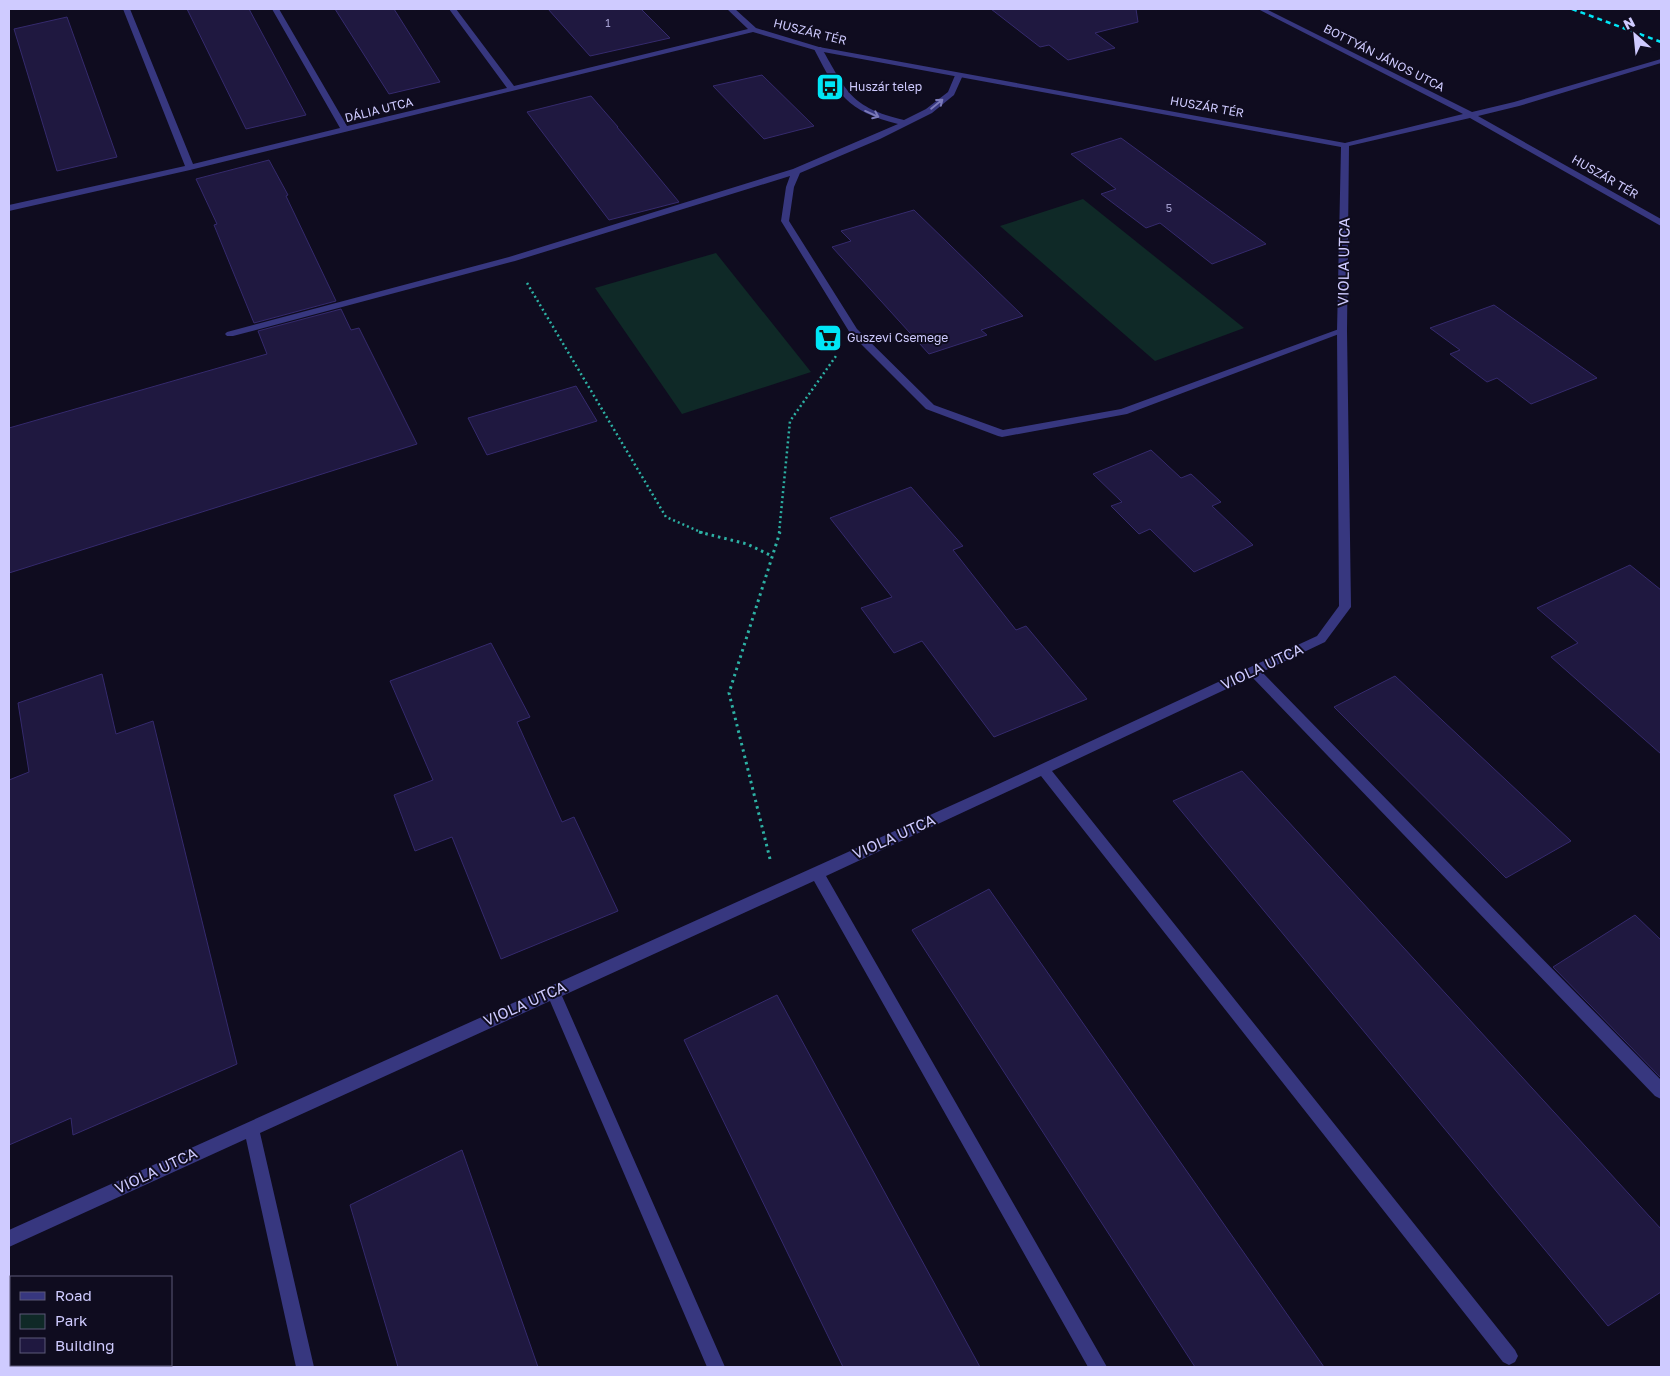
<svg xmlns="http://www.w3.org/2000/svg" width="1670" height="1376" font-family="'Golos Text',sans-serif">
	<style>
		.green { fill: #0f2927 }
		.building { fill: #1f1840; stroke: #352a6d }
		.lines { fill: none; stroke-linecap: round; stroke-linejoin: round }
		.path-far1 { stroke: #2db1a4; stroke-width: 2.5; stroke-dasharray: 2 3; stroke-linecap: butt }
		.path { stroke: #2db1a4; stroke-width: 3; stroke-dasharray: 2.5 4; stroke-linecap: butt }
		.service { fill: #37377f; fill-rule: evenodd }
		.minor { fill: #37377f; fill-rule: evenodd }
		.rail { stroke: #00e6f6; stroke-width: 2.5; stroke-dasharray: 5 4; stroke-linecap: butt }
		.oneway { stroke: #7b7ab9 }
		.labels { text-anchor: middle; stroke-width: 4; stroke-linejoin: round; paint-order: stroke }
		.far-number-label { font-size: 11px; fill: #a39ecf }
		.far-street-label { font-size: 12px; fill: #cfcbff; stroke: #0f0c1f }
		.far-poi-label { font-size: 12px; fill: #cfcbff; stroke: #0f0c1f; text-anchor: start }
		.street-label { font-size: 15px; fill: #cfcbff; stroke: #0f0c1f }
	</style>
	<rect width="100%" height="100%" fill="#0f0c1f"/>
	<!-- green -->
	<g class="green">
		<path d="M1083 199 1244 328 1155 361 1000 226Z"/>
		<path d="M716 253 811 372 682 414 595 288Z"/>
	</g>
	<!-- building -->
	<g class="building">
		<path d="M187 9H249L306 115 246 129Z"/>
		<path d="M335 9H394L440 82 389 94Z"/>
		<path d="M548 9H641L670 38 590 56Z"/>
		<path d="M991 9H1136L1138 22 1095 33 1115 48 1068 60 1049 45 1040 47Z"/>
		<path d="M67 17 117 157 57 171 14 29Z"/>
		<path d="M762 75 814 126 764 139 713 86Z"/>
		<path d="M591 96 618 127H617L679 202 609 220 527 112Z"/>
		<path d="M1121 138 1266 244 1212 264 1160 223 1146 228 1101 194 1116 189 1071 154Z"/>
		<path d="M269 160 288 195 286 196 336 301 254 323 214 225 217 224 196 179Z"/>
		<path d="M914 210 1023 316 981 330 987 335 929 354 832 247 851 241 841 231Z"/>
		<path d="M1494 305 1597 378 1531 404 1497 378 1487 382 1450 354 1460 350 1430 328Z"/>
		<path d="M341 309 351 330 359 328 417 444 9 573V428L267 354 258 331Z"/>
		<path d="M576 386 597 421 487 455 468 418Z"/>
		<path d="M1151 450 1181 478 1191 474 1221 502 1212 506 1253 545 1194 572 1150 529 1139 534 1111 506 1122 502 1093 474Z"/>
		<path d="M911 487 963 546 953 550 1016 630 1026 626 1087 699 994 737 922 641 894 653 861 608 892 597 830 518Z"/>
		<path d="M1630 565 1661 590V754L1551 657 1578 643 1537 608Z"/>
		<path d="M491 643 530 717 517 722 562 822 574 817 618 911 501 959 452 837 415 851 394 795 433 780 390 681Z"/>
		<path d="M102 674 116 734 153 721 237 1064 73 1135 71 1118 9 1145V780L29 772 18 703Z"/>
		<path d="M1395 676 1571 841 1506 878 1334 707Z"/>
		<path d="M1242 771 1661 1229V1292L1608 1326 1173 801Z"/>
		<path d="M989 889 1324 1367H1195L912 930Z"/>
		<path d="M1635 915 1661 940V1078L1553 967Z"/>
		<path d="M777 995 980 1367H843L684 1040Z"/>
		<path d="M462 1150 538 1367H398L350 1205Z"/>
	</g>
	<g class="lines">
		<!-- path-far1 -->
		<g class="path-far1">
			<path d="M527 283 666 517 703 533"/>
			<path d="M779 533 790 421 836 356"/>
		</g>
		<!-- path -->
		<g class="path">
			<path d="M699 532 747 544 772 556"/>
			<path d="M770 859 729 693 780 532"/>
		</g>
		<!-- service -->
		<path class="service" d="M815 47H821C847 92 850 107 904 120L926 109 948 92 956 73 963 75 954 95 932 113 880 139 800 173 794 187 789 221 857 329 934 405 1003 430 1121 409 1339 329H1345L1347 331 1127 414 1002 437 998 436 926 409 850 333 781 221 786 187 790 176 515 261 233 336H227L225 334 227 332 509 257 793 169 898 124C847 111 837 94 814 49Z"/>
		<!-- minor -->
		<path class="minor" d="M123 9H130L193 164 340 128 272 9H279L347 126 507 88 449 9H456L514 86 748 29 727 9H735L756 28 819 47 1345 143 1463 114 1258 9H1266L1472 112 1514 102 1661 59V63L1519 106 1478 116 1661 219V226L1470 118 1349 146 1347 331 1351 607 1325 642 1262 672 1661 1080V1099L1655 1096 1252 677 1052 771 1515 1350 1518 1356 1515 1362 1509 1365 1503 1362 1041 776 826 876 1107 1367H1088L814 881 562 996 725 1367H707L550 1001 260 1133 314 1367H296L246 1139 9 1247V1230L990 788 1317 636 1339 606 1337 331 1341 147 818 51 753 32 190 170 9 211V205L185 166Z"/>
		<!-- rail -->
		<path class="rail" d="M1572 9 1661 42"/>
	</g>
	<!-- one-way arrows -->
	<defs><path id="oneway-shaft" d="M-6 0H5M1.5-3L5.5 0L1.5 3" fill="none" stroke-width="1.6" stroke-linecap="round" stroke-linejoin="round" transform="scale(1.25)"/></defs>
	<g class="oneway">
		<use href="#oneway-shaft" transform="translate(937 104) rotate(-39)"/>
		<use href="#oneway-shaft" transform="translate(872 114) rotate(24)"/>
	</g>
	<!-- icons -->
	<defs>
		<g id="bus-square" transform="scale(1.4375)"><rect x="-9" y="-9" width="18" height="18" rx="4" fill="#00e6f6" stroke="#0f0c1f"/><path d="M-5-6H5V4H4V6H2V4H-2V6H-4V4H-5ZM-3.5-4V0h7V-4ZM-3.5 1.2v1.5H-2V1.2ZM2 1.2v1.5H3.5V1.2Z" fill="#111"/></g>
		<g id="supermarket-square" transform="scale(1.4375)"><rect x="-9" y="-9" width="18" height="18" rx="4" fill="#00e6f6" stroke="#0f0c1f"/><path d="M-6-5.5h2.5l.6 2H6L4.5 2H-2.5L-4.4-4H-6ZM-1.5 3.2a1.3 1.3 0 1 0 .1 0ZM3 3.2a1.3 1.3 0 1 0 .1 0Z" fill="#111"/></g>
	</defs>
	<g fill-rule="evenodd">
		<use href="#bus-square" x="830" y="87"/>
		<use href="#supermarket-square" x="828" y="338"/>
	</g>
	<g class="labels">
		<!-- far-number labels -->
		<g class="far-number-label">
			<text x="608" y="27">1</text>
			<text x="1169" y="212">5</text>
		</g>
		<!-- far-street labels -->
		<g class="far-street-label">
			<text transform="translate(810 32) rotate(14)" y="4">HUSZÁR TÉR</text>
			<text transform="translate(1384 58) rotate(27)" y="4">BOTTYÁN JÁNOS UTCA</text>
			<text transform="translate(1207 107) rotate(10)" y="4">HUSZÁR TÉR</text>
			<text transform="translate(379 110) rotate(-14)" y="4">DÁLIA UTCA</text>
			<text transform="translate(1605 177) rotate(30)" y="4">HUSZÁR TÉR</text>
		</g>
		<!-- far-poi labels -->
		<g class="far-poi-label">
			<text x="849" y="91">Huszár telep</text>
			<text x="847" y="342">Guszevi Csemege</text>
		</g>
		<!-- street labels -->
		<g class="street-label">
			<text transform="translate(1344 262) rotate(-89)" y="5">VIOLA UTCA</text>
			<text transform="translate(1262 667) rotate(-25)" y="5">VIOLA UTCA</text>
			<text transform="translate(894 837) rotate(-24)" y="5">VIOLA UTCA</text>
			<text transform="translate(525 1004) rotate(-24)" y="5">VIOLA UTCA</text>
			<text transform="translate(156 1171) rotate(-25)" y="5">VIOLA UTCA</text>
		</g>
	</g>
	<!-- border -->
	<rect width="1670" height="1376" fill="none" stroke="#cfcbff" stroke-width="20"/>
	<!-- legend -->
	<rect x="10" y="1276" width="162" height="90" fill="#0f0c1f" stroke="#5c5879"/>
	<rect x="20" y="1292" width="25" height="8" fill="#37377f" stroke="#5c5879"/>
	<text x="55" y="1301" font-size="15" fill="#cfcbff">Road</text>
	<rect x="20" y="1314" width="25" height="15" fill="#0f2927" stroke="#5c5879"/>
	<text x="55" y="1326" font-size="15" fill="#cfcbff">Park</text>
	<rect x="20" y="1338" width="25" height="15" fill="#1f1840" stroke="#5c5879"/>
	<text x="55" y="1351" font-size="15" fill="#cfcbff">Building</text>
	<!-- north arrow -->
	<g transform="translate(1635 35) rotate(333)" stroke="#0f0c1f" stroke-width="4" paint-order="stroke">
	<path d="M0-4L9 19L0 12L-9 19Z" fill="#cfcbff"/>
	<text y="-8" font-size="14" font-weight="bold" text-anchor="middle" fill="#cfcbff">N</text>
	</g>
</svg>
